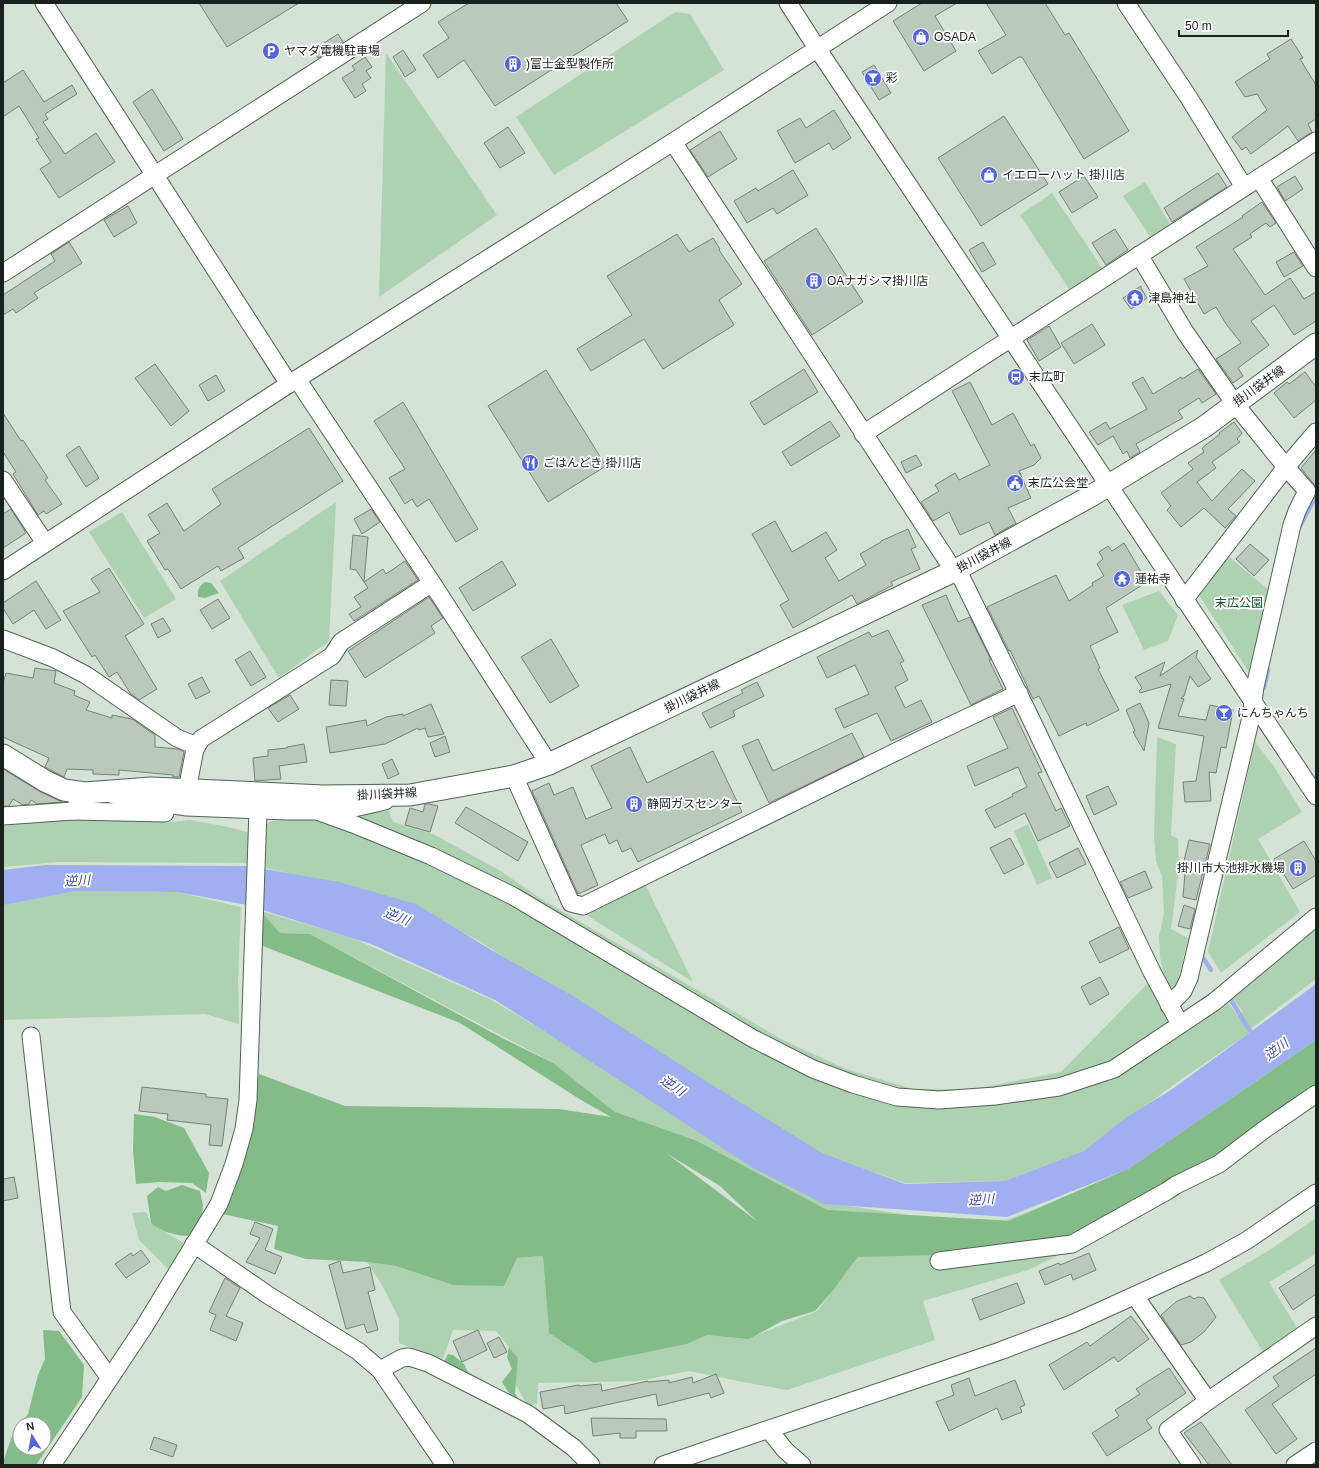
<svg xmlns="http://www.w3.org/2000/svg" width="1319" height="1468" font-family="Arial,'Noto Sans JP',sans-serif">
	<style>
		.green { fill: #aed2b1 }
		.forest { fill: #83bc89; fill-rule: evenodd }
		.water { fill: #9fafef }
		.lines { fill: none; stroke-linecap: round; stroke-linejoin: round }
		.stream { stroke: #9fafef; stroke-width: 4.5 }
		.building { fill: #bac9bb; stroke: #758376 }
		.minor-casing { stroke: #546155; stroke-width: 19 }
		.major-casing { stroke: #546155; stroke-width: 23 }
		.minor { stroke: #fff; stroke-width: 17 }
		.major { stroke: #fff; stroke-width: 21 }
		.labels { text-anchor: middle; stroke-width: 3.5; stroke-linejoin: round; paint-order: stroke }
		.poi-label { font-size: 12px; fill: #1a201b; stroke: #fff; text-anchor: start }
		.street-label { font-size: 12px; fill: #1a201b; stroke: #fff }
		.park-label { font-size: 12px; fill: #175525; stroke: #fff }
		.water-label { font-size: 13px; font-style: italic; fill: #3e4b97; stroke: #fff }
	</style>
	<rect width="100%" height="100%" fill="#d4e3d5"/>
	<!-- green -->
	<g class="green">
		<path d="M675 12 690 14 724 70 554 175 516 117Z"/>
		<path d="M386 53 497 215 379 297Z"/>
		<path d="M1145 182 1171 226 1151 238 1123 196Z"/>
		<path d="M1052 193 1102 268 1069 289 1020 215Z"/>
		<path d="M336 502 329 641 279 678 220 581Z"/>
		<path d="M122 512 176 599 144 618 89 532Z"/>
		<path d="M1226 554 1272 593 1252 677 1197 592Z"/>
		<path d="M1159 591 1178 615 1168 641 1144 650 1122 605Z"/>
		<path d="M1157 737 1176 744 1171 835 1178 839 1179 868 1171 929 1188 938 1176 988 1166 986 1160 957 1159 936 1164 914 1162 876 1156 861 1154 835Z"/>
		<path d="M1255 742 1273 765 1302 812 1258 839 1300 912 1221 973 1208 952Z"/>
		<path d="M389 811 393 822 433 834 499 870 543 900 783 1040 846 1069 913 1089H974L1061 1072 1150 981 1175 1024 1119 1070 1225 999 1238 1016 1243 1012 1231 996 1316 918V979L1248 1031 1249 1033 1179 1081 1084 1151 1005 1181 905 1183 823 1154 722 1097 479 941 406 902 246 863 59 862 3 867V824L94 818 174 822 189 820 224 826 247 832 272 821Z"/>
		<path d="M1028 824 1052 878 1037 885 1014 831Z"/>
		<path d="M645 884 693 982 583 913Z"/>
		<path d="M75 891 177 892 241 907 238 981 239 1024 205 1014 3 1020V905L31 894Z"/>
		<path d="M261 911 350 937 492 1000 544 1031 822 1202 922 1217 1006 1220 1038 1208 1128 1169 1164 1145 1149 1200 866 1244 615 1112 553 1063 310 934 280 933Z"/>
		<path d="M146 1212 151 1223 187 1245 169 1270 139 1240 132 1213Z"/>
		<path d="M1316 1218V1254L1269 1282 1299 1331 1263 1352 1219 1280 1271 1249Z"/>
		<path d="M1068 1238 1057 1256 1028 1270 923 1301 935 1340 787 1390 738 1381 689 1371 639 1381 538 1383 537 1404 527 1405 515 1383 518 1358 496 1331 453 1330 443 1359 399 1343V1319L382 1285 367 1262 396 1266 453 1285 517 1258 543 1256 549 1333 594 1363 687 1344 707 1335 752 1337 817 1311 858 1257Z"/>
	</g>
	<!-- forest -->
	<g class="forest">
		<path d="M205 582 211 583 219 593 205 598 198 597C197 590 199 586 205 582Z"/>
		<path d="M254 903 280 933 310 934 504 1039 553 1063 615 1112 697 1141 827 1210 1009 1221 1128 1169 1316 1040V1092L1265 1129 1072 1237 937 1255 858 1257 834 1289 815 1311 782 1321 749 1339 707 1335 687 1344 594 1363 549 1333 543 1256 517 1258 504 1286 453 1285 396 1266 367 1262 306 1259 274 1249 278 1226 222 1214 235 1189 259 1074 345 1106 559 1109 611 1117 567 1092 581 1100 460 1023 263 946ZM666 1153 720 1186 757 1221Z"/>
		<path d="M134 1114 155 1117 184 1128 209 1173 206 1193 192 1183 159 1182 136 1184 133 1151Z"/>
		<path d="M182 1185 200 1191 203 1206 201 1223 192 1236C176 1236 164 1233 151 1223L147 1196 158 1187 166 1191Z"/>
		<path d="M43 1330 59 1331 84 1365 82 1397 36 1465H6L3 1462 13 1433 20 1424V1448H44V1424H20L28 1414 38 1375 45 1359Z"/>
		<path d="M509 1347 518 1358 515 1393 523 1407 510 1395 502 1382 512 1369 507 1357Z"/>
		<path d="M448 1354 453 1355 464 1364 468 1372 488 1383 494 1391 443 1363Z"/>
	</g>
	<!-- water -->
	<path class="water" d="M45 865 247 866 339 882 416 904 493 951 573 996 709 1083 822 1153 905 1184 1005 1181 1084 1151 1127 1117 1171 1090 1316 984V1040L1128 1169 1007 1217 824 1204 753 1168 544 1031 495 1000 371 944 247 905 177 892 75 891 3 905V870Z"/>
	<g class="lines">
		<!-- stream -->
		<g class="stream">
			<path d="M1300 526 1316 496"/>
			<path d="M1264 688 1268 670"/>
			<path d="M1203 952 1202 956 1211 970"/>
			<path d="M1229 997 1254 1037"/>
		</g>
	</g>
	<!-- building -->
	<g class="building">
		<path d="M199 3H299L227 47Z"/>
		<path d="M469 3H616L628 21 495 106 464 60 438 78 423 55 449 38 438 22Z"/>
		<path d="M922 3H957L935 16 956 51 924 71 893 21Z"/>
		<path d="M986 3H1045L1065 35 1069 33 1129 131 1084 159 1022 57H1019L992 74 978 51 1006 35Z"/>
		<path d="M338 34 343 42 318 58 313 50Z"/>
		<path d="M1291 39 1303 58 1300 59 1316 85V119L1308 124 1312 132 1298 141 1288 126 1251 154 1246 147 1242 150 1232 137 1267 110 1257 94 1245 97 1235 82 1270 59 1267 54Z"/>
		<path d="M403 50 416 70 405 77 393 57Z"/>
		<path d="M365 57 372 67 366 71 371 78 362 84 366 91 355 98 342 78 355 70 352 66Z"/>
		<path d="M874 65 891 93 879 100 862 72Z"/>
		<path d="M23 70 44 102 72 85 77 94 45 114 48 119 43 122 65 154 96 133 115 162 59 198 40 169 51 162 36 139 39 138 19 106 3 117V83Z"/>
		<path d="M152 89 183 139 164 151 133 102Z"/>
		<path d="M834 110 851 138 833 150 829 143 795 163 777 131 800 118 806 128Z"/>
		<path d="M1004 116 1048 184 981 226 938 158Z"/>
		<path d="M508 127 525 153 500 168 484 143Z"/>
		<path d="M720 131 737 159 708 177 690 150Z"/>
		<path d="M793 170 808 195 777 214 773 208 747 223 734 201 756 188 758 191Z"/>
		<path d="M1218 173 1227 187 1172 222 1164 208Z"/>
		<path d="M1084 176 1098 197 1072 213 1059 192Z"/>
		<path d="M1295 176 1303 189 1285 201 1277 187Z"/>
		<path d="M1262 202 1276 223 1270 227 1266 223 1250 234 1252 237 1233 249 1265 295 1290 278 1304 299 1316 292V321L1294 335 1274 305 1251 321 1269 345 1238 368 1243 376 1233 383 1216 359 1241 343 1226 324 1216 307 1204 314 1184 279 1208 266 1196 247 1243 217 1242 216Z"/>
		<path d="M128 206 137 223 114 237 104 220Z"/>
		<path d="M816 228 863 302 812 335 764 261Z"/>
		<path d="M1115 229 1128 250 1106 265 1092 243Z"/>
		<path d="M677 234 689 252 713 238 720 249 719 250 742 284 719 300 734 325 663 369 644 339 591 371 577 349 632 315 607 276Z"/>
		<path d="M69 242 82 263 34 293 38 298 16 313 13 309 3 315V295L55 261 51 254Z"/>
		<path d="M983 242 996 264 982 272 969 250Z"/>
		<path d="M1294 252 1303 266 1284 277 1276 262Z"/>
		<path d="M1141 286V288L1147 298 1131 309 1123 298Z"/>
		<path d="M1092 324 1105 345 1074 364 1061 343Z"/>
		<path d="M1049 326 1061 347 1039 361 1027 340Z"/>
		<path d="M155 364 189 411 171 426 135 378Z"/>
		<path d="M804 369 818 392 764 425 750 403Z"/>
		<path d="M1198 369 1216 394 1202 403 1199 398 1178 411 1183 418 1136 444 1140 452 1130 458 1127 451 1123 454 1113 436 1098 445 1089 432 1106 422 1110 429 1147 409 1132 383 1143 377 1153 394 1181 377 1182 379Z"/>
		<path d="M546 370 606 466 548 502 488 406Z"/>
		<path d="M1305 372 1316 387V400L1294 418 1274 393 1287 382 1289 384Z"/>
		<path d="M216 375 225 391 208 401 199 385Z"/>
		<path d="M970 382 992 425 1013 413 1031 446 1034 444 1041 458 1034 465 1019 471 1031 498 1008 508 1016 523 995 535 989 522 960 535 949 512 933 521 921 502 939 491 935 485 955 473 959 480 990 465 952 391Z"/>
		<path d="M403 402 478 529 456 542 429 499 417 507 412 499 405 504 389 478 405 469 374 421Z"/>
		<path d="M3 413 21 441 23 440 48 478 45 480 62 504 46 514 44 511 38 515 13 474 16 472 3 452Z"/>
		<path d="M830 421 840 436 791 466 782 452Z"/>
		<path d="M1234 422 1242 433 1237 439 1240 442 1212 462 1216 468 1197 482 1212 501 1242 469 1255 481 1228 509 1236 516 1225 528 1204 508 1181 527 1167 510 1171 506 1161 493 1193 469 1188 463 1204 452 1202 448 1220 434 1219 433Z"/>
		<path d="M309 428 343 481 238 548 244 558 221 571 218 566 181 589 168 569 165 570 147 541 160 533 148 515 167 503 184 531 221 504 212 489Z"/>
		<path d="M79 446 99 478 86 487 66 455Z"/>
		<path d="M1316 450V487L1301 468Z"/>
		<path d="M916 455 922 465 906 473 901 462Z"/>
		<path d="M11 509 26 533 3 548V514Z"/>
		<path d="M371 509 380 522 362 534 354 519Z"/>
		<path d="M775 521 792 552 826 532 837 550 825 558 839 581 866 565 860 554 881 542V541L908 529 916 547 911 549 920 569 891 582 893 585 857 604 852 595 793 628 780 605 789 600 752 534Z"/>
		<path d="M353 535 368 537 364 582 383 569 386 574 405 561 418 580 354 621 349 614 361 607 354 597 368 588 356 570 350 569Z"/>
		<path d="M1124 543 1147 582 1106 608 1118 632 1090 646 1100 668 1098 669 1119 710 1087 726 1086 723 1059 736 1039 696 1033 699 1010 650 1009 651 987 607 1056 575 1069 601 1093 585 1092 583 1104 576 1097 564 1103 559 1099 552 1108 546 1112 551Z"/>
		<path d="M1250 544 1269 560 1254 576 1236 559Z"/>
		<path d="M502 561 516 585 473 611 459 588Z"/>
		<path d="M109 568 144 624 125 636 157 689 139 700 130 693 117 672 109 677 95 655 92 657 63 611 100 592 91 579Z"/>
		<path d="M36 581 61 620 46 629 34 610 13 624 3 608V603Z"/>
		<path d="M946 595 958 622 970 617 991 660H989L1003 689 971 705 922 605Z"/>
		<path d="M429 597 443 618 431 626 435 633 365 678 348 651Z"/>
		<path d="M218 599 230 618 212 629 200 610Z"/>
		<path d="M163 618 171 631 158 638 151 624Z"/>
		<path d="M888 630 904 661 900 663 908 680 895 687 905 708 921 700 932 722 891 741 877 713 844 728 835 709 869 694 855 665 827 678 817 657 869 632 872 637Z"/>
		<path d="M551 639 579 686 550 703 521 657Z"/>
		<path d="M1198 650 1196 657 1211 679 1198 687 1190 676 1184 696 1181 698 1184 699 1178 716 1206 720 1210 705 1233 710 1226 748 1221 747 1216 773 1209 772 1211 801 1185 802 1183 782 1196 781 1204 736 1158 728 1171 684 1140 693 1139 691 1142 688 1135 677 1165 662 1160 676Z"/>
		<path d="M250 651 266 677 251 686 235 660Z"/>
		<path d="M35 668 56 671 54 683 75 691 74 695 90 702 86 710 112 718V715L132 719 155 735V747L178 749 184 752 179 777H173V775L119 770V775L93 774V770L67 769 64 777 45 767 49 758 3 737V683L6 673 33 678Z"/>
		<path d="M202 677 210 692 196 699 188 684Z"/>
		<path d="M331 680 348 681 346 706 329 705Z"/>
		<path d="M757 682 764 696 733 711 735 716 710 728 702 713 743 693 741 690Z"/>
		<path d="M290 695 299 709 278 722 268 708Z"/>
		<path d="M1140 703 1149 723 1144 751 1133 732 1135 731 1126 710Z"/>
		<path d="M431 704 444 734 428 737 425 728 419 730 418 728 385 744 330 753 326 727 366 720 367 726 386 717 403 714V716Z"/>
		<path d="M1012 708 1042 772 1038 773 1056 811 1061 808 1070 826 1038 841 1025 813 995 828 985 810 1013 796 1012 794 1027 787 1018 767 975 786 967 766 1008 748 993 717Z"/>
		<path d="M852 733 864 757 769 803 742 746 758 739 773 771Z"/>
		<path d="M445 736 450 752 435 757 430 743Z"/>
		<path d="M304 744 307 762 279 766 281 779 255 781 253 758 268 756V750L287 748V747Z"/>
		<path d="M630 747 647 783 713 751 742 812 638 862 631 848 622 852 617 840 609 844 605 834 581 845 598 885 578 894 532 791 549 783 554 795 573 787 586 819 612 808 591 766Z"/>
		<path d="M392 759 399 774 388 779 382 764Z"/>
		<path d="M3 769 39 791 62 802 37 804 31 800 29 804 23 805 13 799 9 806H3Z"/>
		<path d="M1108 786 1117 804 1094 815 1086 796Z"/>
		<path d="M425 804H429L438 806 430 832 405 825 410 808 423 812Z"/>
		<path d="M466 807 528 842 518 861 455 823Z"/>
		<path d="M1010 838 1024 864 1004 874 990 848Z"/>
		<path d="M1189 840 1210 844 1196 900 1183 897 1186 861H1184Z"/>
		<path d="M1304 841 1316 861V875L1293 889 1274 859Z"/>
		<path d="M1078 848 1086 864 1057 878 1049 863Z"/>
		<path d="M1145 871 1152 888 1128 898 1120 882Z"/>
		<path d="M1184 905 1195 909 1190 929 1178 926Z"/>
		<path d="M1119 927 1129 949 1100 963 1089 942Z"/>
		<path d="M1100 977 1109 994 1090 1005 1081 987Z"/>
		<path d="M142 1087 206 1094V1097L228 1099 222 1146 209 1145 211 1125 167 1120 168 1114 139 1111Z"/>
		<path d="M14 1177 18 1198 3 1201V1179Z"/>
		<path d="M255 1222 273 1229 265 1250 282 1257 275 1274 246 1262 260 1238 250 1234Z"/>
		<path d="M141 1250 150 1262 126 1278 115 1264 131 1253 133 1256Z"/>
		<path d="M1089 1253 1096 1270 1073 1280 1071 1274 1045 1285 1039 1271 1059 1263 1060 1265Z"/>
		<path d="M340 1261 343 1273 370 1267 375 1290 368 1292 378 1330 367 1333 364 1324 346 1329 329 1265Z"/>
		<path d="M1316 1264V1294L1293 1310 1279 1288Z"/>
		<path d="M225 1278 240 1288 226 1316 243 1323 236 1341 210 1330 216 1315 209 1312Z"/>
		<path d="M1017 1283 1025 1303 980 1320 972 1299Z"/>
		<path d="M1190 1296 1194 1299 1198 1297 1204 1298 1216 1317 1204 1332 1191 1342 1181 1345 1161 1315 1177 1301Z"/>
		<path d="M1131 1316 1149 1339 1118 1362 1114 1357 1064 1390 1049 1365 1087 1342 1090 1346Z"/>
		<path d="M478 1330 487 1350 462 1362 453 1341Z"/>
		<path d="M499 1337 507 1352 494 1358 487 1343Z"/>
		<path d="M1316 1348V1374L1272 1404 1297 1439 1276 1454 1245 1410 1279 1386 1273 1377Z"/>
		<path d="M1169 1368 1186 1393 1146 1420 1152 1428 1107 1456 1092 1433 1119 1416 1115 1410 1140 1394 1136 1389Z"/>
		<path d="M716 1374 724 1393 711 1398 709 1393 658 1406 656 1394 565 1414 564 1405 543 1409 540 1392 579 1385V1386L601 1384 602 1391 648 1381V1382L669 1380V1383L692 1377 693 1383Z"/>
		<path d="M969 1378 975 1396 1015 1380 1025 1405 1020 1407 1022 1412 1002 1420 997 1408 949 1431 936 1402 954 1395 951 1385Z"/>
		<path d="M591 1418 666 1419 667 1431H636V1438H620V1433L593 1436Z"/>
		<path d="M1201 1422 1232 1465H1209L1184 1433Z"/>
		<path d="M154 1437 177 1445 173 1457 150 1449Z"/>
	</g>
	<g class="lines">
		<!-- minor casing -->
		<g class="minor-casing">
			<g id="minor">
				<path d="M44 3 289 384"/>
				<path d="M788 3 817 48 1316 796"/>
				<path d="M1126 3 1189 98 1244 187"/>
				<path d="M673 142 954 571 962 579 1028 713 1152 972 1180 1024"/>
				<path d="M1259 178 1316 268"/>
				<path d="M1139 255 1185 332 1235 404 1286 467 1307 491 1297 511 1292 525 1255 687 1251 717 1189 978 1183 991 1169 1005"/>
				<path d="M3 273 422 3"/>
				<path d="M297 379 432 583 549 764"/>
				<path d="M863 434 1316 141"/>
				<path d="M3 480 45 543"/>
				<path d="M3 571 289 384 673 142 888 3"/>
				<path d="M1184 600 1286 467 1316 432"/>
				<path d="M3 639 53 658 86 675 177 738 197 746"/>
				<path d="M514 776 571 903 583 906 920 740 1019 693"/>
				<path d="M187 790 195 749 201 739 332 656 341 642 432 583"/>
				<path d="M113 795 135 799 187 807 288 811H341L385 801"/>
				<path d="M73 811 165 813"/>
				<path d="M317 811 353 824 431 856 513 896 752 1038 813 1069 853 1084 897 1097 939 1100 995 1096 1059 1087 1114 1069 1214 1002 1316 917"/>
				<path d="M3 816 73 811 79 802"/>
				<path d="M31 1036 62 1312 109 1377"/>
				<path d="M194 1244 268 1295 358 1351 380 1370 445 1465"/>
				<path d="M939 1261 1072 1244 1167 1191 1176 1185 1219 1164 1265 1129 1316 1094"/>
				<path d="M1135 1296 1208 1401"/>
				<path d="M380 1370 402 1358 409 1357 428 1363 528 1414 574 1448 591 1465"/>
				<path d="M769 1430 785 1450 802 1465"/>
				<path d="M52 1465 144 1327 219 1204 234 1164 244 1129 248 1100 258 810"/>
				<path d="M663 1465 1000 1351 1074 1323 1206 1263 1246 1241 1316 1193"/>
				<path d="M1192 1465 1168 1430 1208 1401 1316 1326"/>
				<path d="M1295 1465 1316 1451"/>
			</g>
		</g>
		<!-- major casing -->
		<g class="major-casing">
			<path id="major" d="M3 755 45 781 64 790 85 793 151 788 323 796 410 795 514 776 549 764 954 571 1091 496 1204 427 1316 344"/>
		</g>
		<!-- minor -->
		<use href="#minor" class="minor"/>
		<!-- major -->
		<use href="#major" class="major"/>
	</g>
	<!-- icons -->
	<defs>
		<g id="shop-disc" transform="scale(0.9)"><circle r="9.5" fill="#5465db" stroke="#fff"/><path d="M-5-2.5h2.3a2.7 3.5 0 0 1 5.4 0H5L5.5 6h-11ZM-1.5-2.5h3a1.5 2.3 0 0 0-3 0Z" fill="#fff"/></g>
		<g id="parking-disc" transform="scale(0.9)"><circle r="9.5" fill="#5465db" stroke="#fff"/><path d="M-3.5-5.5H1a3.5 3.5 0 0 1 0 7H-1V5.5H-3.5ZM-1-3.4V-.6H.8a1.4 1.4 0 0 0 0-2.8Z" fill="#fff"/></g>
		<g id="building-disc" transform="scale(0.9)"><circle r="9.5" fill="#5465db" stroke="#fff"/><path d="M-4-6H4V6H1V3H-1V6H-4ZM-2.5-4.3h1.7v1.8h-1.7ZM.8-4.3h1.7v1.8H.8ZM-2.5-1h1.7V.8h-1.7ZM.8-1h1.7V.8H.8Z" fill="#fff"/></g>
		<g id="bar-disc" transform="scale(0.9)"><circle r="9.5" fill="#5465db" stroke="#fff"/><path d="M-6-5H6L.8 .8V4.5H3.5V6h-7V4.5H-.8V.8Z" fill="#fff"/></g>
		<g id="temple-disc" transform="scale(0.9)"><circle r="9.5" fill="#5465db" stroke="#fff"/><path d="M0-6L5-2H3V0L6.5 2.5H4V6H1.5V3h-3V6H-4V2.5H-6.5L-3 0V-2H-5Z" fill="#fff"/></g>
		<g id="bus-disc" transform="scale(0.9)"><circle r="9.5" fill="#5465db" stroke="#fff"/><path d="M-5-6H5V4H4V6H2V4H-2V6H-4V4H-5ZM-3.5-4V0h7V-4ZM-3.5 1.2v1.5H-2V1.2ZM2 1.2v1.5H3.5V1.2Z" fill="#fff"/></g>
		<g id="restaurant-disc" transform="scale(0.9)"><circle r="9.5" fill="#5465db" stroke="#fff"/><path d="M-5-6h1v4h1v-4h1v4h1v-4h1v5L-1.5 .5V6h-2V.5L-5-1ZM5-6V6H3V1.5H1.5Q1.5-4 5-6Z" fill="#fff"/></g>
		<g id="civic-disc" transform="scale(0.9)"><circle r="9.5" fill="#5465db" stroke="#fff"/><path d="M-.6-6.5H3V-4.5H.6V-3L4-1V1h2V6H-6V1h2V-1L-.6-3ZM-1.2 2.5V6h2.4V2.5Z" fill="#fff"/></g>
	</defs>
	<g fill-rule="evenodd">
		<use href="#shop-disc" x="921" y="37"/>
		<use href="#parking-disc" x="271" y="51"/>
		<use href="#building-disc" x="513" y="64"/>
		<use href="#bar-disc" x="873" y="78"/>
		<use href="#shop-disc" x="989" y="175"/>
		<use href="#building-disc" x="814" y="281"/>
		<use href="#temple-disc" x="1135" y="298"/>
		<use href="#bus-disc" x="1016" y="377"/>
		<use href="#restaurant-disc" x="530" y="463"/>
		<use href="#civic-disc" x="1015" y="483"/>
		<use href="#temple-disc" x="1122" y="579"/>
		<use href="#bar-disc" x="1224" y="713"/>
		<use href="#building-disc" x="634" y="804"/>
		<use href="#building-disc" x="1298" y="868"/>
	</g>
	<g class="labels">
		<!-- poi labels -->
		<g class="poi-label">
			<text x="934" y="41">OSADA</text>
			<text x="284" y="55">ヤマダ電機駐車場</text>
			<text x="526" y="68">)富士金型製作所</text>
			<text x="886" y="82">彩</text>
			<text x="1002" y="179">イエローハット 掛川店</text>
			<text x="827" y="285">OAナガシマ掛川店</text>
			<text x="1148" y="302">津島神社</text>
			<text x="1029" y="381">末広町</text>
			<text x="543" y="467">ごはんどき 掛川店</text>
			<text x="1028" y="487">末広公会堂</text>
			<text x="1135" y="583">蓮祐寺</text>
			<text x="1237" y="717">にんちゃんち</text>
			<text x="647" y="808">静岡ガスセンター</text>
			<text x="1285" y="872" text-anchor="end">掛川市大池排水機場</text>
		</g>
		<!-- street labels -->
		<g class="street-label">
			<text transform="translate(1259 386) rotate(-36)" y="4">掛川袋井線</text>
			<text transform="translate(984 555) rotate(-28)" y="4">掛川袋井線</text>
			<text transform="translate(692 696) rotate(-26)" y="4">掛川袋井線</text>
			<text transform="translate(387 794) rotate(-3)" y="4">掛川袋井線</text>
		</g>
		<!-- park labels -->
		<g class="park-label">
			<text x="1239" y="607">末広公園</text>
		</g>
		<!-- water labels -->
		<g class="water-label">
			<text transform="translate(77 880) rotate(-3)" y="5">逆川</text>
			<text transform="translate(397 916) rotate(21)" y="5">逆川</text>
			<text transform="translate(1276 1049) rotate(-37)" y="5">逆川</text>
			<text transform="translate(673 1085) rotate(34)" y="5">逆川</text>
			<text transform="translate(981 1199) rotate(-3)" y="5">逆川</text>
		</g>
	</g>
	<!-- border -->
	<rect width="1319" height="1468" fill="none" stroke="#1a201b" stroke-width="8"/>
	<!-- north arrow -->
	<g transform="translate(32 1436) rotate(349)"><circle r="19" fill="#ffffff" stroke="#a3a6a4"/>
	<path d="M0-3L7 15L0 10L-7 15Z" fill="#5465db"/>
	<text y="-6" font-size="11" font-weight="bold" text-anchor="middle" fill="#1a201b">N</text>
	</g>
	<!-- scale -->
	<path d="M1179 30v6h109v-6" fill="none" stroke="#1a201b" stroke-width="2"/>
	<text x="1185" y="30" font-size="12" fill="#1a201b" stroke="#ffffff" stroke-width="3" paint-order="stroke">50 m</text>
</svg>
